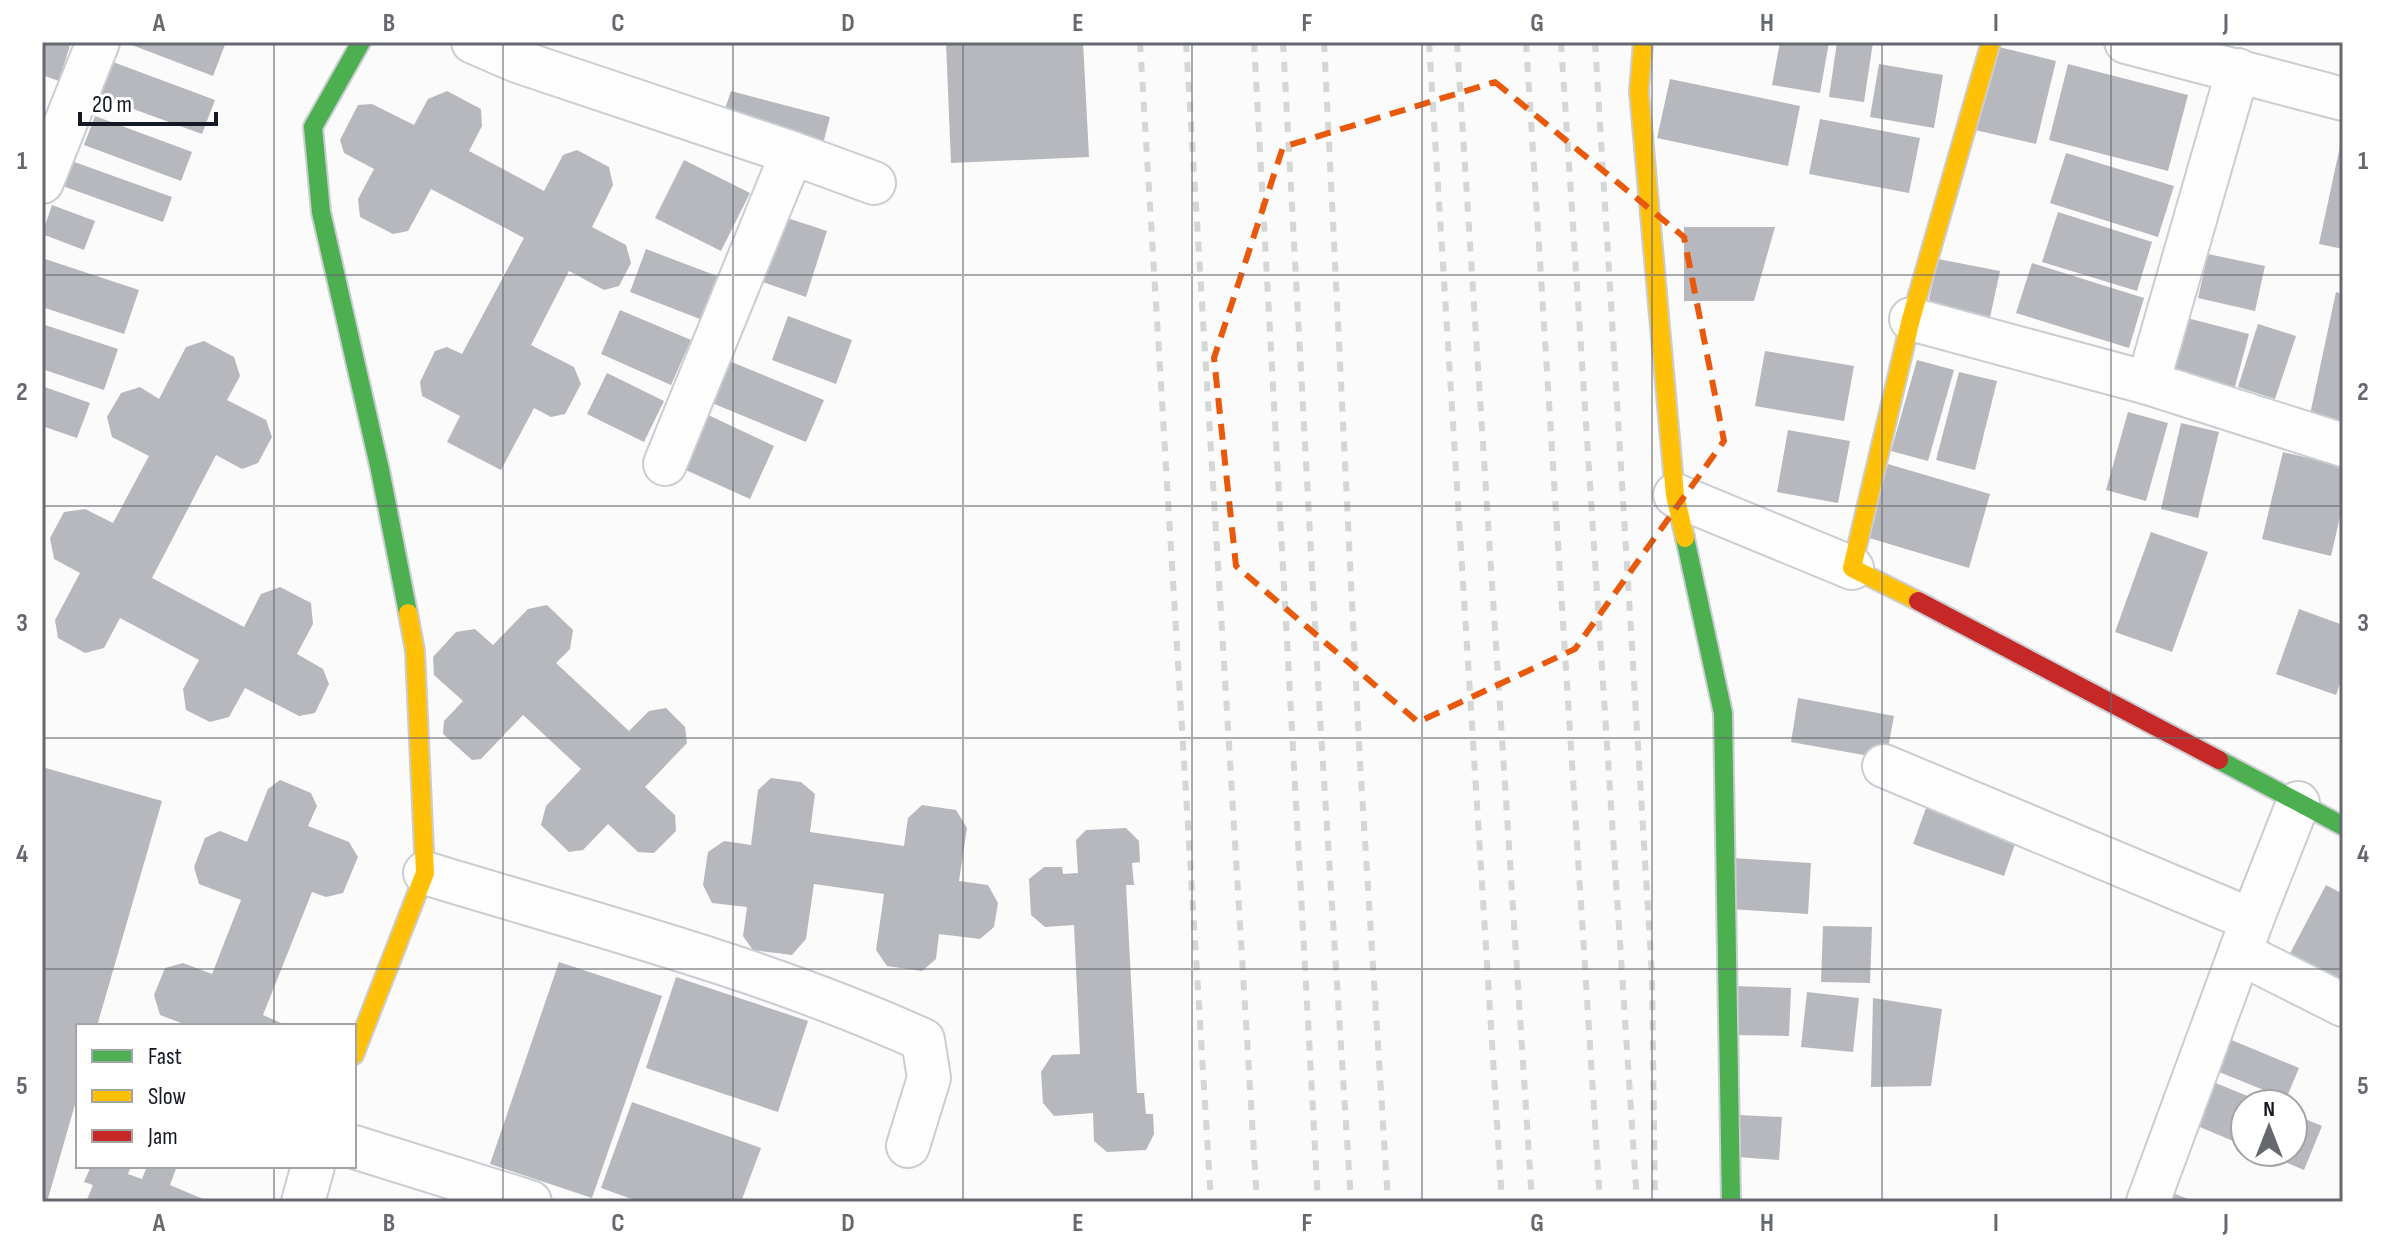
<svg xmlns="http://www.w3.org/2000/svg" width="2385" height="1244" font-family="'Sofia Sans Condensed',sans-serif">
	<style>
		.building { fill: #b6b8bd }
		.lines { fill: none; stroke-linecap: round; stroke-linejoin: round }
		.street-casing { stroke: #cacdd1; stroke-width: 46 }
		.fast-casing { stroke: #cacdd1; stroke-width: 22 }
		.slow-casing { stroke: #cacdd1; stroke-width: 22 }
		.jam-casing { stroke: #cacdd1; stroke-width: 22 }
		.street { stroke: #fefefe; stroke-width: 42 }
		.fast { stroke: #4caf50; stroke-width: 18 }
		.slow { stroke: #ffc107; stroke-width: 18 }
		.jam { stroke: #c62828; stroke-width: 18 }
		.rail { stroke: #d5d6d6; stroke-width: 6; stroke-dasharray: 10 10; stroke-linecap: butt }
		.marked { fill: none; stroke: #e8590c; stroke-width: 6; stroke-dasharray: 16 10; stroke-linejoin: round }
		.grid { fill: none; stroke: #65686e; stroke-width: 2; stroke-opacity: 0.55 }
		.neatline { fill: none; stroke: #65686e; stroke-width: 3 }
		.grid-label { font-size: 26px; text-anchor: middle; font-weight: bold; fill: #65686e }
	</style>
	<rect width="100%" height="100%" fill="#fafbfa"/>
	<!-- building -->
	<g class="building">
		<path d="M42 42H71L59 81 42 75Z"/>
		<path d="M124 42H226L213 76Z"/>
		<path d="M946 42H1083L1089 157 951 163Z"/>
		<path d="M1780 42H1829L1820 93 1772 85Z"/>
		<path d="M1837 42H1873L1864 102 1829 97Z"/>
		<path d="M1995 46 2056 61 2036 144 1975 130Z"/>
		<path d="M105 59 215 100 202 134 92 94Z"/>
		<path d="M1879 64 1943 75 1934 128 1870 117Z"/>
		<path d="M2068 64 2188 95 2168 171 2049 140Z"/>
		<path d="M1670 79 1800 106 1788 166 1657 138Z"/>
		<path d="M447 91 481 109 482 126 469 151 544 191 563 155 577 150 609 167 613 185 592 227 626 245 631 263 619 286 604 290 569 271 531 345 574 367 581 384 565 414 551 417 534 408 501 470 447 442 460 416 422 396 420 382 435 351 447 347 462 354 524 238 431 189 408 231 393 234 360 217 358 199 374 169 344 153 340 140 358 105 372 104 414 125 428 99Z"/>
		<path d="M731 91 830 117 822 148 721 121Z"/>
		<path d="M95 116 192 152 181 181 84 145Z"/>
		<path d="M1820 119 1920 138 1909 193 1809 174Z"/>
		<path d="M2342 137H2343V249L2319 244Z"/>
		<path d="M2066 153 2174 186 2158 237 2050 203Z"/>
		<path d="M66 159 172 197 163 222 57 184Z"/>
		<path d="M684 160 750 193 721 251 655 218Z"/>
		<path d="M52 205 95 221 84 250 42 234Z"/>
		<path d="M2058 212 2152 242 2137 291 2042 262Z"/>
		<path d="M778 215 827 231 806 297 757 280Z"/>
		<path d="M1684 227H1775L1754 301H1684Z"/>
		<path d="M646 249 717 276 700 319 630 292Z"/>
		<path d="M2208 254 2265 266 2255 311 2198 298Z"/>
		<path d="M42 258 139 290 124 334 42 307Z"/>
		<path d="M1938 259 2000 271 1988 327 1926 313Z"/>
		<path d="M2032 263 2144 298 2129 348 2016 313Z"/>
		<path d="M2336 292 2343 294V431L2308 424Z"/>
		<path d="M620 310 691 340 671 385 601 354Z"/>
		<path d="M788 316 852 340 836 384 772 360Z"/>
		<path d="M2187 318 2249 334 2233 394 2171 378Z"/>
		<path d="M42 324 118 349 104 390 42 369Z"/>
		<path d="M2258 324 2296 336 2275 399 2238 387Z"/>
		<path d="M204 341 234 357 240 376 227 400 266 420 272 437 258 463 242 469 216 455 152 578 244 627 261 594 280 587 311 603 313 624 297 654 323 669 329 684 315 713 299 716 245 688 229 717 210 722 186 710 183 689 199 660 120 618 104 648 85 653 58 638 55 620 80 573 54 559 50 538 64 512 85 509 113 523 149 456 112 437 107 417 121 393 140 387 159 399 186 347Z"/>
		<path d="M1765 351 1854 366 1844 421 1755 406Z"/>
		<path d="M1917 360 1954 370 1928 461 1891 451Z"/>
		<path d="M729 361 824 400 806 442 712 403Z"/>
		<path d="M1959 372 1997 381 1975 470 1936 460Z"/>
		<path d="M607 373 664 401 644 442 587 414Z"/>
		<path d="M42 386 90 403 77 438 42 426Z"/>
		<path d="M2128 412 2168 423 2146 501 2106 490Z"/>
		<path d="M704 413 774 446 750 499 679 467Z"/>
		<path d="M2181 423 2219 432 2198 518 2161 509Z"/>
		<path d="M1788 430 1850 441 1838 503 1777 492Z"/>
		<path d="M2283 452 2343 466V504L2331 556 2262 539Z"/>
		<path d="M1888 464 1990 494 1969 568 1866 537Z"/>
		<path d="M2151 532 2208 552 2172 652 2115 632Z"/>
		<path d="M547 605 573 630 570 649 556 663 629 731 649 711 666 708 685 727 687 743 645 787 675 815 676 831 654 853 638 852 608 824 583 850 569 852 541 825 546 806 581 769 523 715 481 759 472 760 443 734 444 721 463 701 434 675 433 657 456 632 475 629 493 645 528 609Z"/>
		<path d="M2299 609 2343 625V675L2336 695 2276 674Z"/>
		<path d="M1798 698 1894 716 1886 759 1791 742Z"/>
		<path d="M42 767 162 801 97 1026H78V1094L47 1202H42Z"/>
		<path d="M771 778 801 782 815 794 810 832 904 846 908 818 922 805 956 810 967 828 959 881 988 885 998 903 994 927 980 939 939 934 936 959 922 971 887 966 876 950 884 894 814 884 806 939 792 955 753 950 743 936 747 907 712 903 703 885 708 852 724 841 751 845 758 790Z"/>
		<path d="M280 780 311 793 317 806 308 826 349 842 358 857 343 893 326 897 312 892 263 1015 288 1026H189L160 1015 154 995 165 968 183 963 212 974 241 900 199 884 194 867 205 838 220 831 247 842 268 789Z"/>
		<path d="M1926 808 2016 841 2004 876 1913 844Z"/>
		<path d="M1126 828 1139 841 1140 862 1132 863 1134 885H1126L1137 1093H1144L1146 1114H1153L1154 1134 1146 1150 1107 1152 1094 1141 1093 1113 1054 1116 1043 1103 1041 1072 1052 1055 1080 1054 1074 925 1045 927 1031 915 1029 879 1044 867H1062L1063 874 1078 873 1076 840 1086 830Z"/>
		<path d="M1733 858 1811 863 1808 914 1730 909Z"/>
		<path d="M2326 885 2343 894V994L2285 963Z"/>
		<path d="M1823 926 1872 927 1870 983 1821 982Z"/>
		<path d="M559 962 662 996 592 1198 490 1164Z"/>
		<path d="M676 977 808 1021 778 1112 646 1068Z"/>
		<path d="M1734 986 1791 988 1789 1036 1732 1035Z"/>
		<path d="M1807 992 1859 998 1853 1052 1801 1047Z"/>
		<path d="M1873 998 1942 1009 1931 1086 1871 1087Z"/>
		<path d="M2222 1036 2299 1068 2286 1099 2209 1068Z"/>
		<path d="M2206 1079 2267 1104H2245V1146L2188 1122Z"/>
		<path d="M632 1102 761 1148 741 1202H640L601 1188Z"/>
		<path d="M2293 1114 2322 1126 2304 1170 2261 1152H2293Z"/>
		<path d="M1739 1115 1782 1117 1779 1160 1737 1157Z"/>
		<path d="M91 1166H131L128 1174 142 1179 147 1166H177L170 1185 210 1202H86L93 1185 84 1182Z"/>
		<path d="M2170 1192 2196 1202H2166Z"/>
	</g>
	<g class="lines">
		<!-- street casing -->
		<g class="street-casing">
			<g id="street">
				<path d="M473 42 517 61 792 153 874 183"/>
				<path d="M2126 42 2343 99"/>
				<path d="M42 182 98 42"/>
				<path d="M1911 319 2148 383 2343 445"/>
				<path d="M2148 383 2238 70"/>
				<path d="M665 464 792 153"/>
				<path d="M1675 495 1852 568"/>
				<path d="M1884 766 2252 920"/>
				<path d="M425 873C592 924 764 968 923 1040L929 1078 908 1146"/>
				<path d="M2240 953 2343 1005"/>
				<path d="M354 1147 530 1202"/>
				<path d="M303 1202 313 1166"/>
				<path d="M2148 1202 2252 920 2298 803"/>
			</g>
		</g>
		<!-- fast casing -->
		<g class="fast-casing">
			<g id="fast">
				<path d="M361 42 313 127 321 212 380 470 408 613"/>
				<path d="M1685 538 1723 713 1731 1202"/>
				<path d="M2219 760 2343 826"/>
			</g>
		</g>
		<!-- slow casing -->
		<g class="slow-casing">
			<g id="slow">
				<path d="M1643 42 1639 91 1675 495 1685 538"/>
				<path d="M1918 601 1852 568 1911 319 1991 42"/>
				<path d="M354 1055 425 873 415 651 408 613"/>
			</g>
		</g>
		<!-- jam casing -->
		<g class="jam-casing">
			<path id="jam" d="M1918 601 2219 760"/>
		</g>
		<!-- street -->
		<use href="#street" class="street"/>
		<!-- fast -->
		<use href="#fast" class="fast"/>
		<!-- slow -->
		<use href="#slow" class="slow"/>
		<!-- jam -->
		<use href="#jam" class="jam"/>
		<!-- rail -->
		<g class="rail">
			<path d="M1140 42 1211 1202"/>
			<path d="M1186 42 1257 1202"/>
			<path d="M1254 42 1318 1202"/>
			<path d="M1283 42 1320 717 1351 1202"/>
			<path d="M1324 42 1360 762 1388 1202"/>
			<path d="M1429 42 1502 1202"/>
			<path d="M1457 42 1532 1202"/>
			<path d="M1526 42 1600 1202"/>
			<path d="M1561 42 1637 1202"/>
			<path d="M1595 42 1652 975 1655 1202"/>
		</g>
	</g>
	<!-- marked area -->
	<path class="marked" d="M1495 82 1684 237 1724 441 1575 649 1418 722 1236 566 1214 358 1283 147Z"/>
	<!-- grid -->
	<path class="grid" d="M274 42V1026M503 42V1202M733 42V1202M963 42V1202M1192 42V1202M1422 42V1202M1652 42V1202M1882 42V1202M2111 42V1202M42 275H2343M42 506H2343M42 738H2343M42 969H2343M274 1166V1202"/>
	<!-- border -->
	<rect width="2385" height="1244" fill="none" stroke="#ffffff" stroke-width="88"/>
	<!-- legend -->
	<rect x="76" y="1024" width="280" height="144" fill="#ffffff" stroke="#a1a3a7" stroke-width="2"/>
	<rect x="92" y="1050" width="40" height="12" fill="#4caf50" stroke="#a1a3a7" stroke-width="2"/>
	<text x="148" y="1064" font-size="24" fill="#151923">Fast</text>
	<rect x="92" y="1090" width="40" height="12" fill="#ffc107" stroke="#a1a3a7" stroke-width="2"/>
	<text x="148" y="1104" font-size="24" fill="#151923">Slow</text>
	<rect x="92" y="1130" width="40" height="12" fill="#c62828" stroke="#a1a3a7" stroke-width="2"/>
	<text x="148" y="1144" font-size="24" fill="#151923">Jam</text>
	<!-- north arrow -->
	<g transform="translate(2269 1128)"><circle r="38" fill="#ffffff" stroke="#a1a3a7" stroke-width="2"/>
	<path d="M0-6L14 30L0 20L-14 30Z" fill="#65686e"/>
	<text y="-12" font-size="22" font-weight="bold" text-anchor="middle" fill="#151923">N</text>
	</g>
	<!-- scale -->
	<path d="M80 112v12h136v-12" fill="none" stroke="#151923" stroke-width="4"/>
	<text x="92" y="112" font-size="24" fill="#151923" stroke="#ffffff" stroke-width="6" paint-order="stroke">20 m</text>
	<rect x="44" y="44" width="2297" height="1156" class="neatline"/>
	<g class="grid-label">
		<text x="159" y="31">A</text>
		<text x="389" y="31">B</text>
		<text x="618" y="31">C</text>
		<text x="848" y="31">D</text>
		<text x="1078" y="31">E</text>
		<text x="1307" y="31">F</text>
		<text x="1537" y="31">G</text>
		<text x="1767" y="31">H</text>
		<text x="1996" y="31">I</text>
		<text x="2226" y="31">J</text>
		<text x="22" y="169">1</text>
		<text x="2363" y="169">1</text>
		<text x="22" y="400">2</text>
		<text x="2363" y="400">2</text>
		<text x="22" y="631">3</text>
		<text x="2363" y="631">3</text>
		<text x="22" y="862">4</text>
		<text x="2363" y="862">4</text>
		<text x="22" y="1094">5</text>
		<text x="2363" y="1094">5</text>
		<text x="159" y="1231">A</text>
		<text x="389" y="1231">B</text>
		<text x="618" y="1231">C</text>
		<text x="848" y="1231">D</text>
		<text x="1078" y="1231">E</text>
		<text x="1307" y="1231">F</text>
		<text x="1537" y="1231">G</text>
		<text x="1767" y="1231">H</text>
		<text x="1996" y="1231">I</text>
		<text x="2226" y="1231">J</text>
	</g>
</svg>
